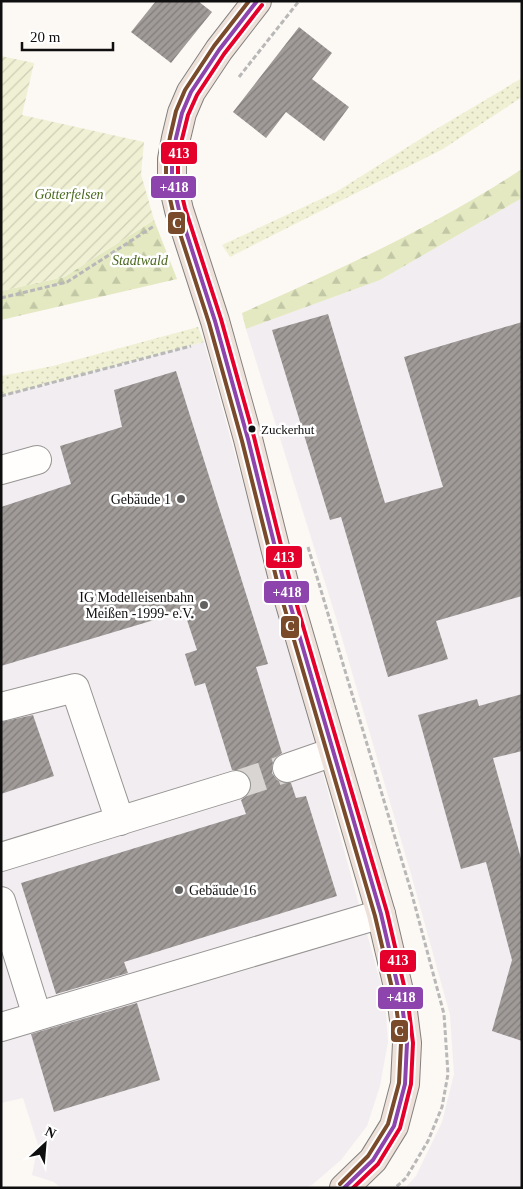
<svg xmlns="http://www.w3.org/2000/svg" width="523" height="1189" font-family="'Times New Roman',serif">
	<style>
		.industrial { fill: #f2edf1 }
		.grass { fill: url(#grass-dots) }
		.forest { fill: url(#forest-firs) }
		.garden { fill: url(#garden-furrows) }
		.building { fill: url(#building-hatch) }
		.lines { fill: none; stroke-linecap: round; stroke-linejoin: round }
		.minor-tunnel { stroke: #d8d5d2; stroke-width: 28; stroke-dasharray: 28 14; stroke-linecap: butt }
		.minor-casing { stroke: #969492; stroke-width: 30 }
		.major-casing { stroke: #83817f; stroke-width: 30 }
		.path { stroke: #b9b8b8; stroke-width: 3; stroke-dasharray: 5 2.5; stroke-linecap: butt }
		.minor { stroke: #fffefd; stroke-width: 28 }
		.major { stroke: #ede1d9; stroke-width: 28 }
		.bus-1-casing { stroke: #fff; stroke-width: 8 }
		.bus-2-casing { stroke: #fff; stroke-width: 8 }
		.bus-3-casing { stroke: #fff; stroke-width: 8 }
		.bus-1 { stroke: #8e44ad; stroke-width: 4 }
		.bus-2 { stroke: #7a4b2a; stroke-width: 4 }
		.bus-3 { stroke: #e4002b; stroke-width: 4 }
		.bus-dot { fill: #0f0f0f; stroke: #fff; stroke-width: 2 }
		.poi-dot { fill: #62615f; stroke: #fff; stroke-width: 2 }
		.labels { text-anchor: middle; stroke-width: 5; stroke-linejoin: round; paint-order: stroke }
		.bus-label { font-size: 13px; fill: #0f0f0f; stroke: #fff; text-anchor: start }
		.park-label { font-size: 14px; font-style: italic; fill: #49691d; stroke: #fff }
		.poi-label { font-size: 14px; fill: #0f0f0f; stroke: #fff; text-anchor: end }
		.line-badge { stroke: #fff; stroke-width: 2 }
		.badge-label { font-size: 14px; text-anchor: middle; font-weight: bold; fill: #fff }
	</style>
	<defs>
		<pattern id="grass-dots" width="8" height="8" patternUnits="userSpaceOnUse" patternTransform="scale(1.25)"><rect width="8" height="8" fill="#f0f1d4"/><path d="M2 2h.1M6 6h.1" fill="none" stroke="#cdcdb5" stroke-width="1.8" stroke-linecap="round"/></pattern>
		<pattern id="forest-firs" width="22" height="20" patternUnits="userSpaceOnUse" patternTransform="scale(1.25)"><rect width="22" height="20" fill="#e4e9c1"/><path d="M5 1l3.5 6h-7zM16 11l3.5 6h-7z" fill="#c2c7a5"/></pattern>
		<pattern id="garden-furrows" width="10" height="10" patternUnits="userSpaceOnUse" patternTransform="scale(1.25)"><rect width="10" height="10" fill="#f0f1d4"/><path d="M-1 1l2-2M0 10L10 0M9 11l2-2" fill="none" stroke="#cdcdb5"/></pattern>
		<pattern id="building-hatch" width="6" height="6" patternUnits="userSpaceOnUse" patternTransform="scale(1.25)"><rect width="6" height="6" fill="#a09b99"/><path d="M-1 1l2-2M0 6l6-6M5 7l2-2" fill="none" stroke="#817d7b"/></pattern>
	</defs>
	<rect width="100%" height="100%" fill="#fcf8f4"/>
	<!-- industrial -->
	<g class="industrial">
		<path d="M522 198V1188H405L416 1176 442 1122 454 1074 450 1015 411 874 337 621 246 329 380 280Z"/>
		<path d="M204 342 385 999 388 1042 380 1086 367 1126 341 1160 312 1185 305 1188H61L54 1182 32 1175 38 1145 23 1098 1 1103V396Z"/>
	</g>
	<!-- grass -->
	<g class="grass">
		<path d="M522 78V97L443 149 230 257 222 245 336 192 433 131Z"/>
		<path d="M198 327 204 342 1 396V376L53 366Z"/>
	</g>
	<!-- forest -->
	<g class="forest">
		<path d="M522 169V198L380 280 246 329 242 313C338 270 434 227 522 169Z"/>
		<path d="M154 220 177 279 1 320V291L64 277Z"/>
	</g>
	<!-- garden -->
	<path class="garden" d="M1 56 34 63 22 115 144 142 141 174 154 220 64 277 1 291Z"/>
	<!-- building -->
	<g class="building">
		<path d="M156 1H198L212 12 171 63 131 32Z"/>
		<path d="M299 27 332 53 312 79 349 107 324 141 286 112 266 138 233 112Z"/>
		<path d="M328 314 385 503 443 487 404 357 522 322V596L436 621 448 659 388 677 341 517 330 520 272 330Z"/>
		<path d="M176 371 268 664 256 667 282 753 275 758 272 766V773L277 780 285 783H291L296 798 306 796 337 896 124 962 128 973 56 994 21 883 246 814 241 800 248 795 251 788V781L247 774 240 770H232L205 683 195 686 185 654 197 650 184 611 1 666V507L71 484 60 446 122 427 114 390Z"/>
		<path d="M522 694V751L493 758 522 862V1041L492 1031 512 960 486 862 461 869 418 715 477 699 479 706Z"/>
		<path d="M33 715 54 776 1 794V722Z"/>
		<path d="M137 1003 160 1080 54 1112 31 1034Z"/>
	</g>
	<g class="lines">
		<!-- minor-tunnel -->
		<path class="minor-tunnel" d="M236 785 287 768"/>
		<!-- minor casing -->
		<g class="minor-casing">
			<g id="minor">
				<path d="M1 470 37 460"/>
				<path d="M1 707 75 688 120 821"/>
				<path d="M287 768 333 752"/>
				<path d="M1 857 236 785"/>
				<path d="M1 901 37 1016"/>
				<path d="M1 1027 381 914"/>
			</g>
		</g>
		<!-- major casing -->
		<g class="major-casing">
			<path id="major" d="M257 1 219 50 191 92 182 113 176 138 172 159V180L179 210 215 321 248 439 285 587 381 914 402 1004 407 1043 405 1084 394 1126 373 1160 344 1188"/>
		</g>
		<!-- path -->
		<g class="path">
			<path d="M239 77 299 1"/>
			<path d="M1 298 67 282 154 226"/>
			<path d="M1 396 191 346"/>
			<path d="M308 547 411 891 444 1014 448 1074 442 1107 428 1141 406 1178 395 1188"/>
		</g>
		<!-- minor -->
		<use href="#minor" class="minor"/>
		<!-- major -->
		<use href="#major" class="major"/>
		<!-- bus-1 casing -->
		<g class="bus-1-casing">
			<path id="bus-1" d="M257 1 219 50 191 92 182 113 176 138 172 159V180L179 210 215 321 248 439 285 587 381 914 402 1004 407 1043 405 1084 394 1126 373 1160 344 1188"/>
		</g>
		<!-- bus-2 casing -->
		<g class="bus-2-casing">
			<path id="bus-2" d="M249 1 214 46 185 90 176 111 170 137 166 158V181L173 212 209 323 242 441 279 589 375 916 396 1005 401 1043 399 1083 388 1124 368 1156 340 1184"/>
		</g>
		<!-- bus-3 casing -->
		<g class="bus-3-casing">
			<path id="bus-3" d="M262 5 224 54 197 95 188 115 182 139 178 160V179L185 208 221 319 254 437 291 585 387 912 408 1003 413 1043 411 1084 400 1128 378 1164 353 1188"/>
		</g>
		<!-- bus-1 -->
		<use href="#bus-1" class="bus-1"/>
		<!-- bus-2 -->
		<use href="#bus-2" class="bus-2"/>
		<!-- bus-3 -->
		<use href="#bus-3" class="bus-3"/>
	</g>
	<!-- markers -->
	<circle class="bus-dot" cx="252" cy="429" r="4.5"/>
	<g class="poi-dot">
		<circle cx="181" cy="499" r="5"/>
		<circle cx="204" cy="605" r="5"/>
		<circle cx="179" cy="890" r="5"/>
	</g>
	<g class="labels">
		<!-- bus labels -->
		<g class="bus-label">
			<text x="261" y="434">Zuckerhut</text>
		</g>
		<!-- park labels -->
		<g class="park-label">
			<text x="69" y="199">Götterfelsen</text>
			<text x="140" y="265">Stadtwald</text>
		</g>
		<!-- poi labels -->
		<g class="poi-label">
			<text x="171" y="504">Gebäude 1</text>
			<text x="194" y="602">IG Modelleisenbahn<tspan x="194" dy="16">Meißen -1999- e.V.</tspan></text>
			<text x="189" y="895" text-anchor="start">Gebäude 16</text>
		</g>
	</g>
	<g class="line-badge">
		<rect x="160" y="141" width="38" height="24" rx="5" fill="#e4002b"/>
		<rect x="150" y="175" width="47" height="24" rx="5" fill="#8e44ad"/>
		<rect x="167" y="211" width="19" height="24" rx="5" fill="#7a4b2a"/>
		<rect x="265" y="545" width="38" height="24" rx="5" fill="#e4002b"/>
		<rect x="263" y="580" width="47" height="24" rx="5" fill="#8e44ad"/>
		<rect x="280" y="615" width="20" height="24" rx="5" fill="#7a4b2a"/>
		<rect x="379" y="949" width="38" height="24" rx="5" fill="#e4002b"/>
		<rect x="377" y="986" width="47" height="24" rx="5" fill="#8e44ad"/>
		<rect x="390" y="1019" width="19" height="24" rx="5" fill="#7a4b2a"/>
	</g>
	<g class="badge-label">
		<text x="179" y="158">413</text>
		<text x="174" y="192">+418</text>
		<text x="177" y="228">C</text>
		<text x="284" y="562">413</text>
		<text x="287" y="597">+418</text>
		<text x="290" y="631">C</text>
		<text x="398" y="965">413</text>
		<text x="401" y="1002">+418</text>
		<text x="399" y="1036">C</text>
	</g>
	<!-- border -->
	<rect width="523" height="1189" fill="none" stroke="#0f0f0f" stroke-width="5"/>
	<!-- north arrow -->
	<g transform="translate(45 1144) rotate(26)" stroke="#ffffff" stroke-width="4" paint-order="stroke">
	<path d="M0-4L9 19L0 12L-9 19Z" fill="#0f0f0f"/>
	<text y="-8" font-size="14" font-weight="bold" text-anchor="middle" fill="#0f0f0f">N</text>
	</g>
	<!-- scale -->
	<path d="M22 42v8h91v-8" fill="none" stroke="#0f0f0f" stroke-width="2.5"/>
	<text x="30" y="42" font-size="15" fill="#0f0f0f" stroke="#ffffff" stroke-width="4" paint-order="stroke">20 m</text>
</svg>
